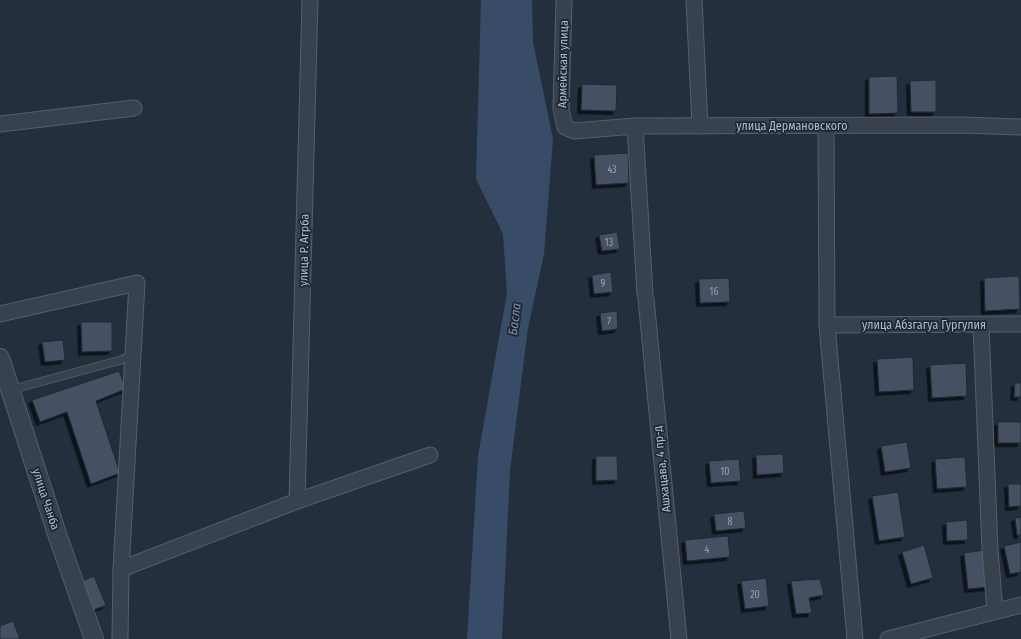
<svg xmlns="http://www.w3.org/2000/svg" width="1021" height="639" font-family="'Fira Sans Condensed',sans-serif">
	<style>
		.water { fill: #394c67 }
		.building { fill: #455162; stroke: #1f2835; filter: url(#shadow) }
		.lines { fill: none; stroke-linecap: round; stroke-linejoin: round }
		.service-casing { stroke: #565f6c; stroke-width: 9 }
		.minor-casing { stroke: #565f6c; stroke-width: 17 }
		.tertiary-casing { stroke: #565f6c; stroke-width: 20 }
		.service { stroke: #38414e; stroke-width: 7 }
		.minor { stroke: #38414e; stroke-width: 15 }
		.tertiary { stroke: #38414e; stroke-width: 18 }
		.labels { text-anchor: middle; stroke-width: 3.5; stroke-linejoin: round; paint-order: stroke }
		.number-label { font-size: 10px; fill: #98a1af }
		.street-label { font-size: 12px; fill: #b4bcc9; stroke: #1d2633 }
		.water-label { font-size: 13px; font-style: italic; fill: #7c92b1; stroke: #1d2633 }
	</style>
	<defs>
		<filter id="shadow"><feDropShadow dx="-3.5" dy="3.5" stdDeviation="0" flood-color="#0009"/></filter>
	</defs>
	<rect width="100%" height="100%" fill="#242f3e"/>
	<!-- water -->
	<path class="water" d="M481 0H532L533 42 553 139 544 254 528 328 510 471 502 639H467L478 456 507 293 503 234 476 179Z"/>
	<!-- building -->
	<g class="building">
		<path d="M897 76 898 113 869 114V77Z"/>
		<path d="M936 80V112H911L910 81Z"/>
		<path d="M582 84 617 85 616 111 581 110Z"/>
		<path d="M628 153 629 183 596 185 594 155Z"/>
		<path d="M617 232 620 249 602 251 599 235Z"/>
		<path d="M611 272 613 292 594 294 592 275Z"/>
		<path d="M1019 276 1020 309 985 311 984 278Z"/>
		<path d="M729 278 730 302 700 303 699 279Z"/>
		<path d="M617 311 618 329 602 331 600 313Z"/>
		<path d="M81 322H112V351L82 352Z"/>
		<path d="M63 340 65 360 45 362 42 342Z"/>
		<path d="M913 357 914 390 879 392 877 359Z"/>
		<path d="M966 363 967 396 932 398 930 365Z"/>
		<path d="M119 371 126 389 96 401 120 473 91 484 67 412 40 422 32 400Z"/>
		<path d="M1015 383H1021V397H1014Z"/>
		<rect x="998" y="422" width="23" height="21"/>
		<path d="M907 442 911 468 885 472 881 446Z"/>
		<path d="M783 454 784 473 757 475 756 455Z"/>
		<path d="M596 456H617L618 480 596 481Z"/>
		<path d="M965 457 967 487 937 489 935 459Z"/>
		<path d="M739 459 741 481 711 483 709 461Z"/>
		<path d="M1008 484H1021V506L1009 507Z"/>
		<path d="M898 492 905 537 879 541 872 496Z"/>
		<path d="M744 511 746 528 716 531 714 514Z"/>
		<path d="M1021 517V535H1017L1015 518Z"/>
		<path d="M967 520 968 540 947 541 946 522Z"/>
		<path d="M728 536 730 557 687 561 685 540Z"/>
		<path d="M1021 542V572L1010 574 1004 546Z"/>
		<path d="M924 545 933 578 911 584 902 552Z"/>
		<path d="M985 550 989 587 968 589 964 553Z"/>
		<path d="M94 576 106 605 89 612 78 583Z"/>
		<path d="M766 578 769 606 745 609 741 581Z"/>
		<path d="M820 579 824 595 809 598 812 613 796 614 791 581Z"/>
		<path d="M13 621 20 639H0V626Z"/>
	</g>
	<g class="lines">
		<!-- service casing -->
		<g class="service-casing">
			<path id="service" d="M10 390 121 360 133 355"/>
		</g>
		<!-- minor casing -->
		<g class="minor-casing">
			<g id="minor">
				<path d="M564 0 561 109 565 127 574 131 635 126 964 125 1021 127"/>
				<path d="M694 0 700 126"/>
				<path d="M0 124 134 108"/>
				<path d="M635 126 645 294"/>
				<path d="M826 126 827 325 855 639"/>
				<path d="M646 299 679 639"/>
				<path d="M0 314 137 283 121 569 120 639"/>
				<path d="M827 325 1021 324"/>
				<path d="M981 325 990 550 995 611"/>
				<path d="M297 501 310 0"/>
				<path d="M121 569 297 501 430 455"/>
				<path d="M888 639 1021 605"/>
			</g>
		</g>
		<!-- tertiary casing -->
		<g class="tertiary-casing">
			<path id="tertiary" d="M0 358 57 534 94 639"/>
		</g>
		<!-- service -->
		<use href="#service" class="service"/>
		<!-- minor -->
		<use href="#minor" class="minor"/>
		<!-- tertiary -->
		<use href="#tertiary" class="tertiary"/>
	</g>
	<g class="labels">
		<!-- number labels -->
		<g class="number-label">
			<text x="612" y="173">43</text>
			<text x="609" y="246">13</text>
			<text x="603" y="287">9</text>
			<text x="714" y="295">16</text>
			<text x="609" y="325">7</text>
			<text x="725" y="475">10</text>
			<text x="730" y="525">8</text>
			<text x="707" y="553">4</text>
			<text x="755" y="598">20</text>
		</g>
		<!-- street labels -->
		<g class="street-label">
			<text transform="translate(563 64) rotate(-89)" y="4">Армейская улица</text>
			<text x="792" y="130">улица Дермановского</text>
			<text transform="translate(304 250) rotate(-89)" y="4">улица Р. Агрба</text>
			<text x="924" y="329">улица Абзгагуа Гургулия</text>
			<text transform="translate(662 469) rotate(-96)" y="4">Ашхацава, 4 пр-д</text>
			<text transform="translate(46 499) rotate(72)" y="4">улица Чанба</text>
		</g>
		<!-- water labels -->
		<g class="water-label">
			<text transform="translate(514 319) rotate(-83)" y="5">Басла</text>
		</g>
	</g>
</svg>
